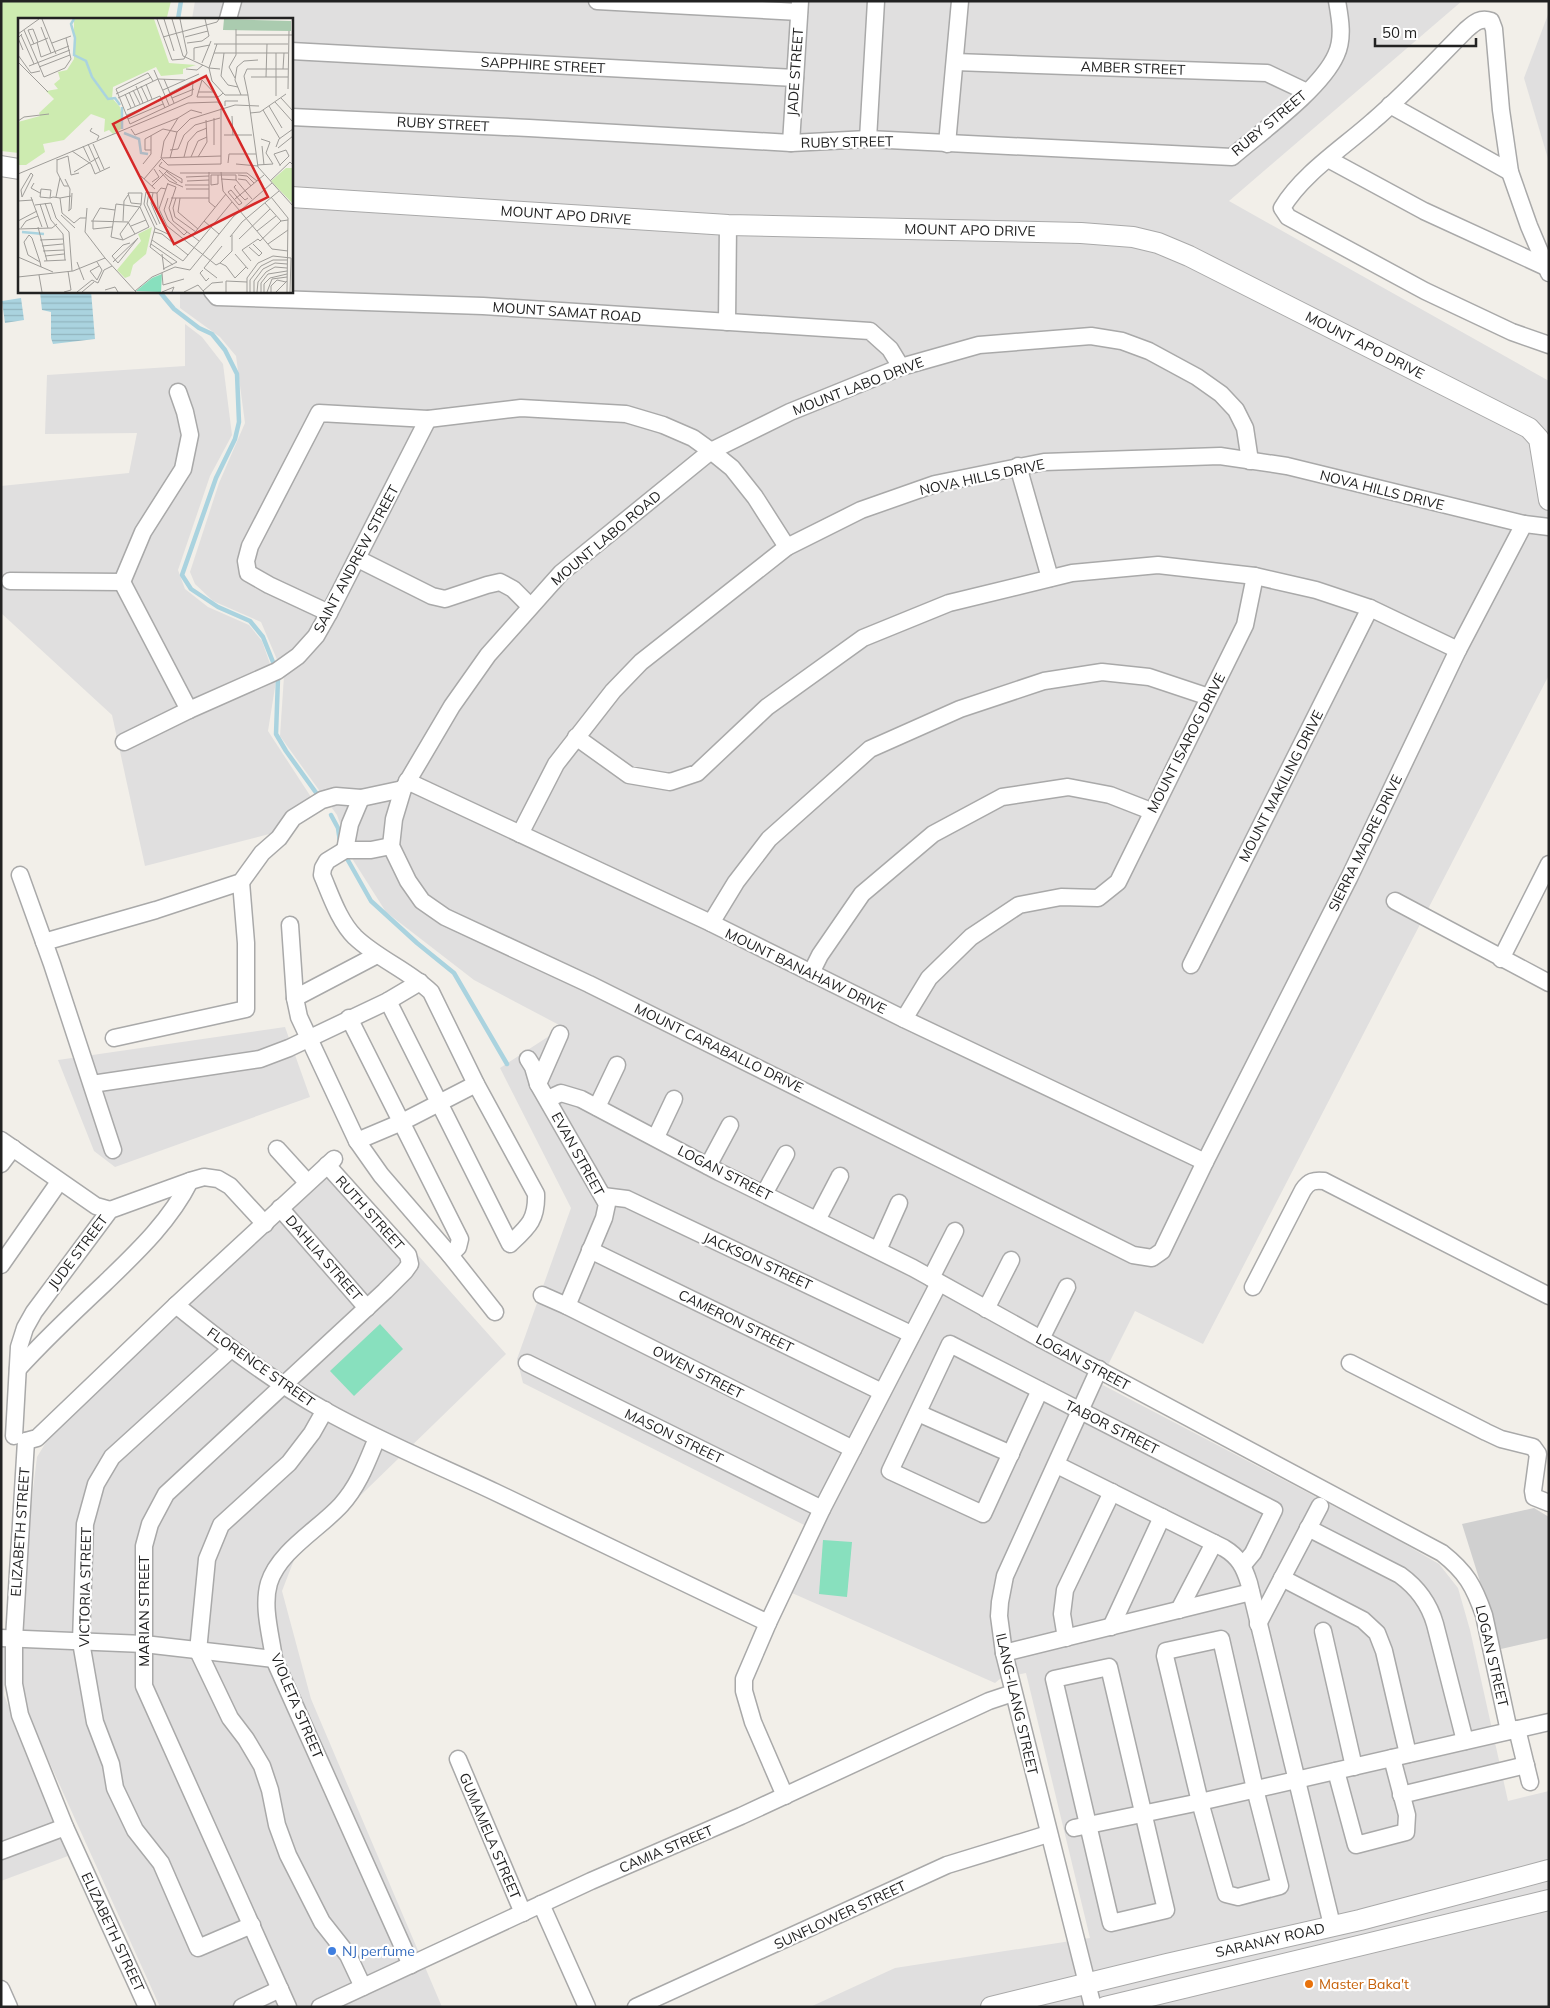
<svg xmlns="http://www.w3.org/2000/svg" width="1550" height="2008" font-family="Mulish,sans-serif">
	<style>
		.residential { fill: #e0dfdf }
		.religious { fill: #d0d0d0 }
		.grass { fill: #cdebb0 }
		.pitch { fill: #88e0be }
		.water { fill: url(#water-rules) }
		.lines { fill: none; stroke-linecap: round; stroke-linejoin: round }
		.stream { stroke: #aad3df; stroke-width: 4.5 }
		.minor-casing { stroke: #a9a9a9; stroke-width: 19 }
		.tertiary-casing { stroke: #a9a9a9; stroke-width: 22 }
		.minor { stroke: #fff; stroke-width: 16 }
		.tertiary { stroke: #fff; stroke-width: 20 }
		.shop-dot { fill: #3f7fe0; stroke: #fff; stroke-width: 2 }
		.food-dot { fill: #e8710a; stroke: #fff; stroke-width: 2 }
		.labels { text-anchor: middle; stroke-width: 4.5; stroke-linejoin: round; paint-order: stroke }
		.street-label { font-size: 14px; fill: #222; stroke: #fff }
		.shop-label { font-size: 14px; fill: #366cbe; stroke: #fff; text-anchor: start }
		.food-label { font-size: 14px; fill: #c56008; stroke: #fff; text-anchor: start }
		.inset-river { fill: none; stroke: #aad3df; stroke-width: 2.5 }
		.inset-road { fill: none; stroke: #9f9d99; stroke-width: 1 }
		.view { fill: #d62828; fill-opacity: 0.15; stroke: #d62828; stroke-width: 2.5 }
		.inset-edge { fill: none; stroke: #222; stroke-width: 2.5 }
	</style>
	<defs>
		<pattern id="water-rules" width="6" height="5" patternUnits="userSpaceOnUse" patternTransform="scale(1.25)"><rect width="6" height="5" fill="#aad3df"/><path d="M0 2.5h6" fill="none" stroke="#92b5bf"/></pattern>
	</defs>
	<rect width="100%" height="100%" fill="#f2efe9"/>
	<!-- residential -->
	<g class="residential">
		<path d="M195 1H1462L1229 201 1549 381V675L1203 1344 1135 1311 1099 1383 1396 1539 1439 1564 1458 1588 1470 1630 1508 1801 1549 1791V2007H810L895 1968 1090 1938 1026 1673 1001 1678 995 1683 792 1593 820 1533 523 1383 517 1359 571 1208 500 1068 563 1027 474 980 386 912 353 860 337 815 280 736 284 676 261 622 213 601 195 584 190 572 219 483 245 423 236 356 220 337 180 308V291H291V19H192Z"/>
		<path d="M1549 12V162L1524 78Z"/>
		<path d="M185 324 202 337 223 364 232 435 210 476 178 570 185 589 208 607 249 625 262 641 276 681 268 731 311 797 277 832 145 866 112 715 1 613V486L129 473 137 433 45 434 47 375 185 366Z"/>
		<path d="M285 1027 310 1097 115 1167 94 1151 58 1060Z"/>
		<path d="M335 1162 506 1354 294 1560 282 1591 311 1699 442 2007H160L19 1695 23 1571 37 1457 51 1434Z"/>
		<path d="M1 1644H6L4 1695 68 1856 1 1881Z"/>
	</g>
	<!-- religious -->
	<path class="religious" d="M1534 1508 1549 1517V1638L1501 1649 1462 1524Z"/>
	<!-- grass -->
	<path class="grass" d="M1 1H171L167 17 161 19H19V153L1 151Z"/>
	<!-- pitch -->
	<g class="pitch">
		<path d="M380 1324 403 1349 354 1396 330 1371Z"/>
		<path d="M823 1540 852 1542 847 1597 819 1594Z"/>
	</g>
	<!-- water -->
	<g class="water">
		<path d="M91 291 95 339 53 344 51 338V312L42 310 40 292Z"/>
		<path d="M21 298 24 320 5 323 2 301Z"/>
	</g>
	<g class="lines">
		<!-- stream -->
		<g class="stream">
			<path d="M178 19 181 1"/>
			<path d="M159 291 174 309 199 328 212 334 225 350 237 374 239 422 235 439 216 478 182 575 191 589 218 607 250 621 263 637 273 662"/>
			<path d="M278 678 276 734 286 751 317 794"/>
			<path d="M331 815 338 828 340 842"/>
			<path d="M345 855 371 901 417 943 454 973 507 1064"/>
		</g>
		<!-- minor casing -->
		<g class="minor-casing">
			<g id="minor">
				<path d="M597 1 799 12"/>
				<path d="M228 19 233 1"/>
				<path d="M291 51 795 78"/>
				<path d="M955 62 1267 73 1307 92"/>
				<path d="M1390 105 1510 172"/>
				<path d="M291 117 529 128 791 143 868 139 1232 157C1261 132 1321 89 1336 55 1344 38 1340 18 1337 1"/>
				<path d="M868 139 876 1"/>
				<path d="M791 143 800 1"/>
				<path d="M947 144 960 1"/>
				<path d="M1328 159 1424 211 1548 268"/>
				<path d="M1549 273 1529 226 1510 172 1501 110 1494 29 1491 21C1480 17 1474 23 1466 30 1436 60 1406 93 1373 121 1344 147 1302 174 1282 208L1288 217 1425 291 1512 332 1549 345"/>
				<path d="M212 291 217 297 483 306 870 331 890 349 901 367"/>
				<path d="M727 322 728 225"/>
				<path d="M1250 461 1245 428 1236 410 1221 394 1197 377 1149 351 1122 341 1091 336 979 345 901 367 790 412 711 451 561 573 488 655 452 706 403 789 394 819 391 846 408 881 422 901 445 917 589 984 1133 1255 1152 1258 1162 1251 1205 1162 1349 878 1458 650 1524 524"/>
				<path d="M1018 466 1050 578"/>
				<path d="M358 559 432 596 445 599 487 585 500 582 513 589 530 606"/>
				<path d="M10 581 122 582"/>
				<path d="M122 582 143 532 183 469 190 435 185 412 178 392"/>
				<path d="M122 582 189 710"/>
				<path d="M329 613 269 585 248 573 246 561 250 546 319 413 428 419 521 408 626 414 663 425 693 438 711 451 732 468 755 497 787 547"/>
				<path d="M576 737 629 775 670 782 697 773 767 707 863 638 949 603 1072 573 1158 565 1255 576 1316 590 1370 608 1458 650"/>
				<path d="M124 742 189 710 277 671 298 656 316 636 329 613 428 419"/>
				<path d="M407 781 711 923 904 1019 1205 1162"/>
				<path d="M520 834 556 764 613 691 641 662 787 547 861 510 935 484 1044 462 1220 456 1287 466 1524 524 1549 527"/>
				<path d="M345 850 350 824 361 798"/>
				<path d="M20 875 52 964 113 1150"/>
				<path d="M1395 901 1549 983"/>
				<path d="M711 923 736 882 769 839 870 749 960 709 1044 681 1102 672 1149 677 1209 697"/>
				<path d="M290 925 295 998 299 1017 357 1141 381 1175 450 1255 495 1312"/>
				<path d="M44 942 156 910 241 882 262 853 279 838 293 818 322 800 336 796 361 798 403 789"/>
				<path d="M1501 959 1549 864"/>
				<path d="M1191 965 1370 608"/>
				<path d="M811 973 820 955 862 894 933 834 1002 797 1068 787 1110 795 1151 811"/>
				<path d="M295 998 377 955"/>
				<path d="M388 1001 510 1244C528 1227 537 1220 536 1194L476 1084 431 992C408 970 378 959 355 937 339 921 331 896 322 875L323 868 327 861 345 850H371L391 846"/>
				<path d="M349 1018 460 1239 458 1247 450 1255"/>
				<path d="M904 1019 929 978 971 937 1019 905 1061 897 1098 898 1118 882 1245 625 1255 576"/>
				<path d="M114 1038 246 1009V943L241 882"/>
				<path d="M528 1059 533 1067 538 1084 607 1204 604 1218 567 1306"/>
				<path d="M92 1084 260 1059 289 1048 388 1001 420 982"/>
				<path d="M538 1084 560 1034"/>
				<path d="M548 1099 561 1093 581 1099 719 1172 913 1268 1041 1339 1442 1553C1466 1572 1474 1586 1484 1615L1509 1731"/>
				<path d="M597 1107 617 1065"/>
				<path d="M656 1137 674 1099"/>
				<path d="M1 1140 96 1206 110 1210"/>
				<path d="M357 1141 402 1122 476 1084"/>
				<path d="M277 1149 307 1182"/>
				<path d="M1 1164 13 1148"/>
				<path d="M708 1166 730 1125"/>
				<path d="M764 1194 786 1154"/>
				<path d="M603 1196 627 1199 911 1334"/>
				<path d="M280 1208 367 1308"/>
				<path d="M817 1220 840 1176"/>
				<path d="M590 1250 882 1392"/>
				<path d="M878 1250 899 1203"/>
				<path d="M1 1265 59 1182"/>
				<path d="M931 1278 955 1231"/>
				<path d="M1253 1287 1303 1190C1309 1181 1314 1180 1324 1181L1549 1296"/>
				<path d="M542 1295 567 1306 853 1449"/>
				<path d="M176 1305C223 1343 271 1380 324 1410 379 1441 438 1465 495 1492 586 1535 677 1580 768 1623"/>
				<path d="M986 1309 1011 1260"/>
				<path d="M1041 1339 1067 1287"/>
				<path d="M231 1349 112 1457 96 1484 85 1524 81 1642 95 1722 111 1764 115 1788 135 1830 161 1863 198 1948 252 1925"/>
				<path d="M527 1363 822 1509"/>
				<path d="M1350 1363 1486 1432 1501 1439 1533 1447 1538 1454 1533 1491 1534 1497 1549 1503"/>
				<path d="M18 1369C45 1339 75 1311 105 1283 137 1252 170 1221 190 1181"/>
				<path d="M1040 1390 983 1514 890 1471 950 1344 1274 1510 1253 1553 1243 1565"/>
				<path d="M325 1410 312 1433 289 1463 221 1525 207 1559 198 1651 230 1718 246 1739 262 1766 270 1790 277 1825 288 1855 322 1922 348 1955 363 1987"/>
				<path d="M918 1413 1011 1454"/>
				<path d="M14 1436 19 1347 25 1328 34 1312 110 1210 190 1181 204 1177 218 1179 230 1186 265 1224"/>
				<path d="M377 1438C367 1462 359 1485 341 1505 319 1529 279 1551 269 1583 262 1607 271 1635 274 1659L411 1965"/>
				<path d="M26 1441 14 1639V1684L20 1715 65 1827 147 2007"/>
				<path d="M26 1441 37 1438 176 1305 334 1159"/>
				<path d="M1057 1465 1224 1548C1239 1557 1244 1567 1249 1583L1332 1925"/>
				<path d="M1308 1528 1400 1575C1418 1588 1429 1603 1435 1624L1465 1741"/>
				<path d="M1282 1578 1363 1620 1377 1633 1384 1651 1408 1754"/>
				<path d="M1179 1610 1214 1543"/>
				<path d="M1258 1624 1320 1506"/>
				<path d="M1111 1627 1162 1517"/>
				<path d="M1323 1631 1354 1767"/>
				<path d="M1 1638 144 1644 274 1659"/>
				<path d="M1066 1638 1062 1614 1065 1590 1112 1492"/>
				<path d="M1221 1639 1255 1789 1280 1886 1238 1897 1226 1894 1200 1802 1165 1656 1166 1651Z"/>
				<path d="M1004 1653 1251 1592"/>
				<path d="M1109 1667 1166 1910 1111 1923 1054 1679Z"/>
				<path d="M1517 1729 1530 1782"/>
				<path d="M458 1759 523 1913"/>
				<path d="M1336 1771 1356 1845 1406 1832 1407 1815 1392 1758"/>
				<path d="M1401 1795 1526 1765"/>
				<path d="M785 1796 753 1722 744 1691V1679L768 1623 822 1509 939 1283"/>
				<path d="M1074 1828 1200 1802 1549 1722"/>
				<path d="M1 1851 65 1827"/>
				<path d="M541 1904 587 2007"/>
				<path d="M1 1989 9 2007"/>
				<path d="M242 2007 280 1989"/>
				<path d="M288 2007 144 1686V1546L150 1524 166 1494 385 1291 405 1271 410 1264 408 1255 327 1165"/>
				<path d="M320 2007 591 1881 741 1816 989 1701 1013 1693"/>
				<path d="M636 2007 947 1865 1048 1834"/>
				<path d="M1093 2007 1004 1653 999 1616 1000 1602 1005 1576 1099 1369"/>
			</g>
		</g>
		<!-- tertiary casing -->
		<g class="tertiary-casing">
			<g id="tertiary">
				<path d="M1 166 19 169"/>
				<path d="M291 197 728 225 1081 233 1133 237 1158 243 1189 256 1529 428 1539 439 1549 500"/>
				<path d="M991 2007 1167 1964 1360 1920 1549 1870"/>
				<path d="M1105 2007 1549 1900"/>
			</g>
		</g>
		<!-- minor -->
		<use href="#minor" class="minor"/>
		<!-- tertiary -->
		<use href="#tertiary" class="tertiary"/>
	</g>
	<!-- markers -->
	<circle class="shop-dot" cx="332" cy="1951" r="5"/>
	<circle class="food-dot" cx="1309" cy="1984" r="5"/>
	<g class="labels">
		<!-- street labels -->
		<g class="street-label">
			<text transform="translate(543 65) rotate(3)" y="5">SAPPHIRE STREET</text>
			<text transform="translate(1133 68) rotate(2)" y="5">AMBER STREET</text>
			<text transform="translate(795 72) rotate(-86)" y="5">JADE STREET</text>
			<text transform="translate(1269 123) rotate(-40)" y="5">RUBY STREET</text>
			<text transform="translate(443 124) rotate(3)" y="5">RUBY STREET</text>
			<text transform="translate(847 142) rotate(-1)" y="5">RUBY STREET</text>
			<text transform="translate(566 215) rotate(4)" y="5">MOUNT APO DRIVE</text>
			<text transform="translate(970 230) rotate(1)" y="5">MOUNT APO DRIVE</text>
			<text transform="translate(567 312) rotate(4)" y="5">MOUNT SAMAT ROAD</text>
			<text transform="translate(1365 345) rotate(27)" y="5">MOUNT APO DRIVE</text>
			<text transform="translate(858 386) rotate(-21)" y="5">MOUNT LABO DRIVE</text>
			<text transform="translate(982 477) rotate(-12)" y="5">NOVA HILLS DRIVE</text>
			<text transform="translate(1382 490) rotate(14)" y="5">NOVA HILLS DRIVE</text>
			<text transform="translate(606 538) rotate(-40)" y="5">MOUNT LABO ROAD</text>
			<text transform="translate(356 559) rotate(-62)" y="5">SAINT ANDREW STREET</text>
			<text transform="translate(1186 743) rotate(-63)" y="5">MOUNT ISAROG DRIVE</text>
			<text transform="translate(1281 786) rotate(-63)" y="5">MOUNT MAKILING DRIVE</text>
			<text transform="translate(1365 843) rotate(-64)" y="5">SIERRA MADRE DRIVE</text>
			<text transform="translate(806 971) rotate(26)" y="5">MOUNT BANAHAW DRIVE</text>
			<text transform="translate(719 1048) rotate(26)" y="5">MOUNT CARABALLO DRIVE</text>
			<text transform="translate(578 1154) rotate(61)" y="5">EVAN STREET</text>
			<text transform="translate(725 1173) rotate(27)" y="5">LOGAN STREET</text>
			<text transform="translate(370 1213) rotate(48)" y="5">RUTH STREET</text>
			<text transform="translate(78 1252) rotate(-53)" y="5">JUDE STREET</text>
			<text transform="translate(324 1258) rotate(49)" y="5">DAHLIA STREET</text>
			<text transform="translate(758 1261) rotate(25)" y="5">JACKSON STREET</text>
			<text transform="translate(736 1321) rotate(26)" y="5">CAMERON STREET</text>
			<text transform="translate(1083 1362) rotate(28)" y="5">LOGAN STREET</text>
			<text transform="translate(261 1367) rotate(35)" y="5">FLORENCE STREET</text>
			<text transform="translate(698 1372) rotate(27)" y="5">OWEN STREET</text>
			<text transform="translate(1112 1427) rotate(27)" y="5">TABOR STREET</text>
			<text transform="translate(674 1436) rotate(26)" y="5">MASON STREET</text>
			<text transform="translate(20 1532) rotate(-86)" y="5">ELIZABETH STREET</text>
			<text transform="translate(85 1587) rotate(-89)" y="5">VICTORIA STREET</text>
			<text transform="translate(144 1611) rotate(-90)" y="5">MARIAN STREET</text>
			<text transform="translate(1492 1656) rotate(77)" y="5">LOGAN STREET</text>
			<text transform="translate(1017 1704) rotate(77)" y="5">ILANG-ILANG STREET</text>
			<text transform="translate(297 1706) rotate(67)" y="5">VIOLETA STREET</text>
			<text transform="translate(490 1836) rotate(67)" y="5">GUMAMELA STREET</text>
			<text transform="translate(666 1849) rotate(-23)" y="5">CAMIA STREET</text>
			<text transform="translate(840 1915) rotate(-25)" y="5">SUNFLOWER STREET</text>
			<text transform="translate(113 1932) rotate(65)" y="5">ELIZABETH STREET</text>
			<text transform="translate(1270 1940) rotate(-13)" y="5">SARANAY ROAD</text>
		</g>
		<!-- shop labels -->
		<g class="shop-label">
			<text x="342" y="1956">NJ perfume</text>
		</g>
		<!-- food labels -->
		<g class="food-label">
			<text x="1319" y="1989">Master Baka't</text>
		</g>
	</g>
	<!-- overview -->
	<g transform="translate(18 18)">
		<rect width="275" height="275" fill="#f2efe9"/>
		<path d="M56 1H136L151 45 178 47 165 51V56L143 58 138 49 95 69 94 80 102 89 105 101 103 111 95 116 91 112 86 114 87 101 73 96 46 122 25 126 27 134 8 147H0V104L22 98 21 95 36 81 28 73 40 71 36 66 42 61 40 54 49 52 56 41ZM268 150H275V186L253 163ZM134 209 128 236 115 247 112 258 107 260 99 252 123 223 120 216Z" fill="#cdebb0"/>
		<path d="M206 1 273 3V13L205 12Z" fill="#aacbaf"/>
		<path d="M144 256 143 274 118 273 134 260Z" fill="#88e0be"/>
		<path class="inset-river" d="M56 1 53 6 57 20 56 37 68 43 74 59 90 81 97 80 102 87M104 89V111M106 115 121 121 123 135 130 136M4 214 26 216"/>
		<path class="inset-road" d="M24 1 38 36M139 1 154 42 166 41 169 35 162 1M146 1 156 33M154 1 165 38 191 50 194 63 207 77H230L240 149 275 188M23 9 33 35M6 12 26 59 47 50 53 41 48 20M10 12 15 11 20 24M10 12 16 26M0 16 21 1M4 16 0 20 5 32M3 17 16 46M218 17H275M145 19 199 4 201 1M167 19 190 13M19 24 23 39 51 28M34 25 53 18M169 25 184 23 191 18 187 1M196 26H270M199 26 191 50 202 51M13 27 30 20M196 35H270M206 35 203 58 210 67 220 69M258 35V78M0 37 13 55 22 53M176 42V30L192 27M0 44 30 74M184 45 193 23M11 48 52 32M21 49 52 37M168 51 179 52 185 47M265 51 266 35M136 52 151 87M233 59H270M248 59 249 26M217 60 211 49 218 37V11M146 61 156 85M135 63 130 55 98 71 112 106 174 77 175 64M128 66 134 81M118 68 125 85M123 68 130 83M270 71 271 13M115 72 122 86M145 72 181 56M111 74 117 88M180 74H196M152 75 175 63M98 76 133 59M107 76 113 90M223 77 217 62 219 49 226 43 240 42M230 77 226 58 229 51H270M200 79 184 62 179 79H200L203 77 205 75M100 80 140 61 167 62M154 80 176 71M263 80 275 93M257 84 274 103M207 88V83H220M251 88 264 110M109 92 142 78 147 90M245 92 262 121M232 95 242 94 268 76M109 97 143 82M214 98 215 117M196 100V127M110 101 145 86M0 103 6 99 31 96M74 110 72 113 81 118 79 122M113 111 117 117 160 100M206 117H234M70 126 82 153M75 126 86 151M65 128 72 143M244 128 246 147M258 129 261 121 275 111M260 130 275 118M133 132H127V121L145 111 159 114M152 132 160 131 166 117 177 107 202 100M54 133 73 146 77 156 92 149M166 139 170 124 179 114 189 110M173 139 180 123 189 119M180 139 189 124 188 102M143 140 150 147 203 146V90M143 140 146 123 160 100 173 92 184 95M143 140 203 138M152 140 159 114 172 101 217 87 241 88M39 141V154L46 168H50M39 142 50 138 53 157 61 155M144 144 141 148 164 161V165M210 145 211 136H238M125 146 133 136V118M218 146 240 148M239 147 255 146 248 135 252 124 243 121M262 147 271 138 268 132 256 136 262 147V148M141 152 151 163 165 169M56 154 81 139M149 154 164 165M191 154V184L197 189M203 154 205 173 254 231 270 233M13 155 15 157 4 179 3 172ZM162 155H229L239 163M0 156 170 85 200 84 204 90M147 156 159 165M200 157V166L193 167V157H218V162L234 181M220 157 229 158 236 165M123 158 137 171M168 159 191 158M47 161 52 171 51 193M126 161 143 141M203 161 218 162M220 161 228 162 233 168M169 163 191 162M252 163 272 144 275 147M134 164 141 159 136 151M16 165 13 170 22 175M150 165 141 191 149 208 198 247 202 245 208 248 217 260 228 249M150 166 158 169 151 190 155 203 181 223M167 167H191M218 167 216 169 222 177 227 182 230 180M134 168 150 152M168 171H191M213 172 224 185 221 187 210 174ZM131 174 129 186 139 207M135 175 133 185 142 206M139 175 128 174 126 186 137 210 132 229 155 247M13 179 24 209M38 179 42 160M253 179 270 200 269 274M32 180 33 172 23 171 22 179 32 180 35 179 42 180 53 178M42 180 44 195 56 205 62 200H68M150 180 146 192 150 202 166 217 169 214M153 180H191M158 180 155 190 157 199 178 214M162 180 160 194 180 211M217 181 246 157M0 183 15 182M27 185 33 202 45 216 47 242M247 185 263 203M22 186 30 210M98 186 122 189 131 209 105 222 93 219ZM17 187 33 185 38 200 51 214 54 253M69 190 67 214 87 240M140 191 139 175 143 170 148 171M50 193 53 191 54 175M43 197 57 210M0 203 19 193M73 203 110 204 117 216M105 203 106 183 110 177M186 203 201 216M113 208 128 202M20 209 29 243M94 209 75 211V202L82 190 97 192M3 210 8 203 20 198M137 210 152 217M0 211 34 210 39 206M239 213 258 198M136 214 144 216 170 237M174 218 208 176M212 219 224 204 261 173M221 221 252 191M22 222 45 221M105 222 102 216 123 187 124 175H110L113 185 123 186M134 222 165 243 214 184M112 225 105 227 94 238 100 245 120 220M133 226 159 244 145 251M250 226 270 212M24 228 45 226M231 229 241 238 244 235 235 226M25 233 46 232M144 236 146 252M217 236 230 251M27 238 46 236M0 239 35 254M26 243 48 242M233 243 224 232 240 221 242 223 263 203 270 202M22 244 10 237 6 224 11 217 14 220 22 244 23 249M59 244 66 262M79 244 84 252 79 262 72 253 81 248M95 244 120 220M202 245 214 233V217M186 250 204 228M186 250 199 260M185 252 182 255 188 263 191 260M144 255 145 267 166 261M21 257 24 274M0 259 55 253 87 240 118 274M87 272 97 269 100 274M117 273 134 259 157 249 172 252 215 199 254 165M185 273 194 265 205 264M46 274 53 272 50 253M59 274 74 262 80 265 86 252 94 248M64 274 76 264M144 274 156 269 154 274M166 274 180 267 186 274M208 274V263L229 264M229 274V260L240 245 255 238 273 240 272 274M232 274V262L243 248 255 242H269M236 274V263L245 251 257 245 269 246M239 274 240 264 248 254 257 249 269 250M243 274V265L250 256 269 253M246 274V266L252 260 269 256M249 274 254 261 269 259M253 274V268L259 262 268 264M258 274 269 263"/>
		<path class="view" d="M188 58 250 179 156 226 95 106Z"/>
		<rect width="275" height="275" class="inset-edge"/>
	</g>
	<!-- border -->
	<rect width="1550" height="2008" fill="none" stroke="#222222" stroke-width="5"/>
	<!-- scale -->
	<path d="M1375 38v8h101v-8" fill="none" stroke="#222222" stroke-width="2.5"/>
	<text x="1382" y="38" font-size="15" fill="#222222" stroke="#ffffff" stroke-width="4" paint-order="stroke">50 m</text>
</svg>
